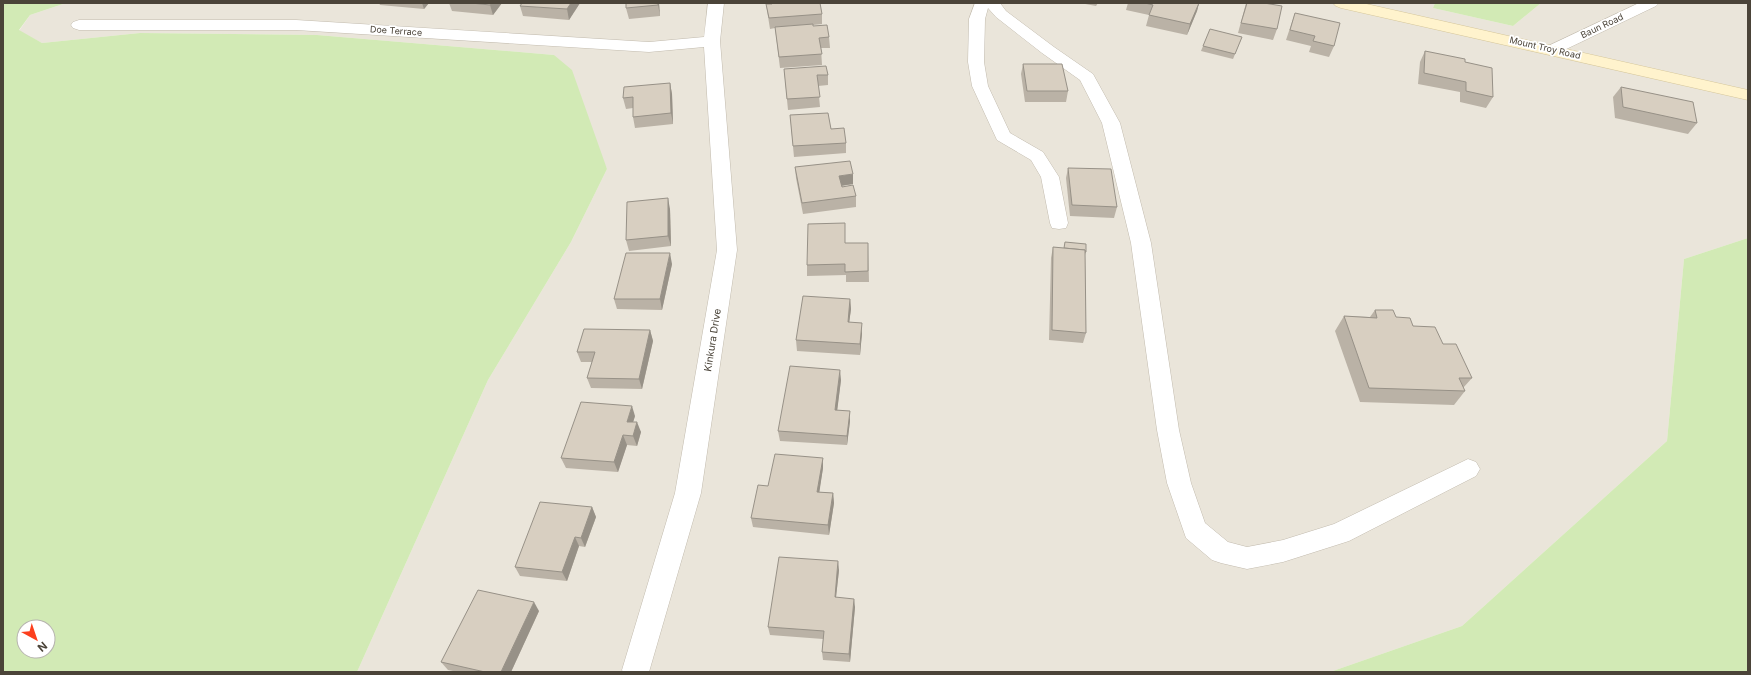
<svg xmlns="http://www.w3.org/2000/svg" width="1751" height="675" font-family="Inter,sans-serif">
	<style>
		.residential { fill: #eae5da }
		.green { fill: #d2eab5; fill-rule: evenodd }
		.lines { fill: none; stroke-linecap: round; stroke-linejoin: round }
		.lane-casing { stroke: #c2bbae; stroke-width: 1 }
		.street-casing { stroke: #c2bbae; stroke-width: 1 }
		.secondary-casing { stroke: #d6c79b; stroke-width: 1 }
		.lane { fill: #fff; fill-rule: evenodd }
		.street { fill: #fff; fill-rule: evenodd }
		.secondary { fill: #fff3cd; fill-rule: evenodd }
		.wall { fill: #bab2a6 }
		.shaded-wall { fill: #979187 }
		.building { fill: #d8cfc1; stroke: #979187 }
		.labels { text-anchor: middle; stroke-width: 3.5; stroke-linejoin: round; paint-order: stroke }
		.far-street-label { font-size: 9px; fill: #4b4439; stroke: #fff }
		.street-label { font-size: 10px; fill: #4b4439; stroke: #fff }
	</style>
	<rect width="100%" height="100%" fill="#f6f3ec"/>
	<!-- residential -->
	<path class="residential" d="M66 3H1435L1433 8 1513 26 1541 3H1748V238L1684 259 1667 441 1462 626 1330 672H357L488 380 571 242 607 169 554 55 317 35 140 33 42 43 19 31 30 15Z"/>
	<!-- green -->
	<g class="green">
		<path d="M3 3H66L30 15 19 30 42 43 140 33 317 35 554 55 572 70 607 169 571 242 488 380 357 672H3ZM24 627H48V651H24Z"/>
		<path d="M1435 3H1541L1513 26 1433 8Z"/>
		<path d="M1748 238V672H1330L1462 626 1667 441 1684 259Z"/>
	</g>
	<g class="lines">
		<!-- lane casing -->
		<g class="lane-casing">
			<path id="lane" d="M975 3H1000L1006 11 1054 47 1093 74 1120 123 1151 243 1179 430 1191 483 1205 523 1228 542 1247 547 1283 540 1334 524 1468 459 1476 462 1480 469 1476 476 1349 541 1283 562 1247 569 1221 563 1212 560 1186 538 1167 483 1157 430 1131 243 1102 123 1080 80 1042 53 996 17 988 8 985 19 984 62 988 86 1010 133 1043 152 1059 177 1068 223 1066 228 1059 229 1052 228 1050 223 1041 177 1031 160 997 140 972 86 968 62 969 19Z"/>
		</g>
		<!-- street casing -->
		<g class="street-casing">
			<g id="street">
				<path d="M708 3H724L720 41 737 250 701 493 649 672H623L622 670 675 493 717 250 704 47 649 52 296 30H79L73 28 71 25 73 22 79 20H296L649 42 704 37Z"/>
				<path d="M1639 3H1659L1656 6 1558 53 1552 55 1546 53 1544 50 1546 47Z"/>
			</g>
		</g>
		<!-- secondary casing -->
		<g class="secondary-casing">
			<path id="secondary" d="M1333 3H1362L1748 90V100L1341 8 1336 6Z"/>
		</g>
		<!-- lane -->
		<use href="#lane" class="lane"/>
		<!-- street -->
		<use href="#street" class="street"/>
		<!-- secondary -->
		<use href="#secondary" class="secondary"/>
	</g>
	<!-- wall -->
	<g class="wall">
		<path d="M379 3H429L424 9 380 5Z"/>
		<path d="M449 3H502L493 15 452 11Z"/>
		<path d="M522 3H580L569 20 523 16 520 6Z"/>
		<path d="M659 3 660 16 629 19 626 8Z"/>
		<path d="M1080 3H1098L1096 6Z"/>
		<path d="M1128 3H1199L1197 11 1187 35 1146 26 1149 15 1126 10Z"/>
		<path d="M1246 3 1277 29 1273 40 1238 33Z"/>
		<path d="M766 4 822 14V24L813 25V26L829 37 830 48H821L822 65 780 68 775 28 770 29Z"/>
		<path d="M1295 13 1334 46 1329 57 1309 52 1311 46 1286 40Z"/>
		<path d="M1242 37 1233 59 1201 51 1203 46Z"/>
		<path d="M1425 51 1465 62 1493 97 1486 108 1460 102V92L1418 84 1420 62Z"/>
		<path d="M1023 64 1068 91 1066 102H1025L1021 74Z"/>
		<path d="M784 69 828 75V85L818 86 820 107 788 110Z"/>
		<path d="M670 83 672 94 673 124 635 128 633 117V108L626 109 623 98Z"/>
		<path d="M1621 87 1697 123 1688 134 1615 118 1613 97Z"/>
		<path d="M790 115 831 129 846 143V153L794 157Z"/>
		<path d="M795 167 853 184 842 186 856 196V207L803 214 796 178Z"/>
		<path d="M1068 168 1117 207 1114 218 1070 216 1066 178Z"/>
		<path d="M670 209 671 246 629 251 626 240Z"/>
		<path d="M1065 242 1086 252 1085 255 1086 333 1083 343 1049 340 1051 258 1053 247 1064 248Z"/>
		<path d="M846 243H868L869 282H846V275L807 276V265Z"/>
		<path d="M672 264 662 310 617 309 614 299Z"/>
		<path d="M850 299 851 309 849 322 862 333 860 355 797 351 796 340Z"/>
		<path d="M1375 310 1396 317 1413 326 1443 344 1472 378 1463 388 1465 391 1454 405 1360 402 1335 331 1344 316 1370 317Z"/>
		<path d="M650 330 653 341 642 389 591 388 587 378 592 362H581L577 352Z"/>
		<path d="M841 380 837 410 850 421 847 445 780 441 778 431Z"/>
		<path d="M635 416 633 422 641 432 637 446 627 445 618 472 566 468 561 458Z"/>
		<path d="M823 458V468L819 492 833 493 834 503 829 535 753 527 751 518 768 486Z"/>
		<path d="M592 507 596 517 585 547 579 546 567 581 520 576 515 567Z"/>
		<path d="M839 570 836 597 855 607 850 662 823 660 822 652 823 639 770 635 768 627Z"/>
		<path d="M539 611 511 672H458L448 670 441 662Z"/>
	</g>
	<!-- shaded-wall -->
	<g class="shaded-wall">
		<path d="M422 3H429L424 9Z"/>
		<path d="M491 3H502L493 15 490 5Z"/>
		<path d="M571 3H580L569 20 567 9Z"/>
		<path d="M658 3H659L660 16 658 5Z"/>
		<path d="M1199 3 1197 11 1187 35 1190 24Z"/>
		<path d="M670 83 672 94 673 124 671 113Z"/>
		<path d="M853 174V184L839 186V176Z"/>
		<path d="M668 198 670 209 671 246 668 236Z"/>
		<path d="M670 253 672 264 662 310 660 299Z"/>
		<path d="M850 299 851 309 848 332V322Z"/>
		<path d="M862 323V333L860 355V344Z"/>
		<path d="M650 330 653 341 642 389 639 379Z"/>
		<path d="M840 370 841 380 836 420 835 410Z"/>
		<path d="M632 406 635 416 630 432 627 422Z"/>
		<path d="M850 411V421L847 445V436Z"/>
		<path d="M637 422 641 432 637 446 633 436Z"/>
		<path d="M623 435 627 445 618 472 614 462Z"/>
		<path d="M823 458V468L818 501 817 492Z"/>
		<path d="M833 493 834 503 829 535 828 525Z"/>
		<path d="M592 507 596 517 585 547 581 538Z"/>
		<path d="M575 537 579 546 567 581 562 572Z"/>
		<path d="M838 561 839 570 835 606V597Z"/>
		<path d="M854 599 855 607 850 662 849 654Z"/>
		<path d="M534 602 539 611 511 672H501Z"/>
	</g>
	<!-- building -->
	<g class="building">
		<path d="M471 3H491L490 5Z"/>
		<path d="M522 3H571L567 9 520 6Z"/>
		<path d="M626 3H658V5L626 8Z"/>
		<path d="M772 3H820L822 14 769 18 766 4H772Z"/>
		<path d="M1145 3H1199L1190 24 1149 15 1153 5Z"/>
		<path d="M1247 3H1264L1282 6 1277 29 1241 23Z"/>
		<path d="M1295 13 1340 23 1334 46 1313 41 1315 36 1290 30Z"/>
		<path d="M813 24V26L827 25 829 37 819 38 822 54 779 57 775 27Z"/>
		<path d="M1210 29 1242 37 1235 54 1203 46Z"/>
		<path d="M1425 51 1465 59V62L1492 68 1493 97 1466 91V82L1424 73Z"/>
		<path d="M1023 64H1062L1068 91H1027Z"/>
		<path d="M826 66 828 75H817L820 97 787 99 784 69Z"/>
		<path d="M670 83 671 113 633 117V97L623 98 624 87Z"/>
		<path d="M1621 87 1693 102 1697 123 1623 107Z"/>
		<path d="M828 113 831 129 844 128 846 143 793 146 790 115Z"/>
		<path d="M850 161 853 174 839 176 842 187 853 185 856 196 802 203 795 167Z"/>
		<path d="M1068 168 1111 169 1117 207 1072 205Z"/>
		<path d="M668 198V236L626 240 627 202Z"/>
		<path d="M845 223V243H868V271L845 272V264L807 265 808 224Z"/>
		<path d="M1065 242 1086 244V252H1085V250L1064 248Z"/>
		<path d="M1053 247 1085 250 1086 333 1052 330Z"/>
		<path d="M626 253H670L660 299H614Z"/>
		<path d="M803 296 850 299 848 322 862 323 860 344 796 340Z"/>
		<path d="M1375 310H1393L1396 317 1410 318 1413 326 1435 327 1443 344H1456L1472 378H1459L1465 391 1369 388 1344 316 1377 318Z"/>
		<path d="M584 329 650 330 639 379 587 378 595 352H577Z"/>
		<path d="M790 366 840 370 835 410 850 411 847 436 778 431Z"/>
		<path d="M581 402 632 406 627 422H637L633 436 623 435 614 462 561 458Z"/>
		<path d="M775 454 823 458 817 492 833 493 828 525 751 518 758 485 768 486Z"/>
		<path d="M540 502 592 507 581 538 575 537 562 572 515 567Z"/>
		<path d="M779 557 838 561 835 597 854 599 849 654 822 652 824 631 768 627Z"/>
		<path d="M478 590 534 602 501 672H485L441 662Z"/>
	</g>
	<g class="labels">
		<!-- far-street labels -->
		<g class="far-street-label">
			<text transform="translate(1602 26) rotate(-25)" y="3">Baun Road</text>
			<text transform="translate(396 31) rotate(4)" y="3">Doe Terrace</text>
			<text transform="translate(1545 48) rotate(13)" y="3">Mount Troy Road</text>
		</g>
		<!-- street labels -->
		<g class="street-label">
			<text transform="translate(712 340) rotate(-81)" y="4">Kinkura Drive</text>
		</g>
	</g>
	<!-- border -->
	<rect width="1751" height="675" fill="none" stroke="#4b4439" stroke-width="8"/>
	<!-- north arrow -->
	<g transform="translate(36 639) rotate(140)"><circle r="19" fill="#ffffff" stroke="#b7b4b0"/>
	<path d="M0-3L7 15L0 10L-7 15Z" fill="#fc3f1d"/>
	<text y="-6" font-size="11" font-weight="bold" text-anchor="middle" fill="#4b4439">N</text>
	</g>
</svg>
